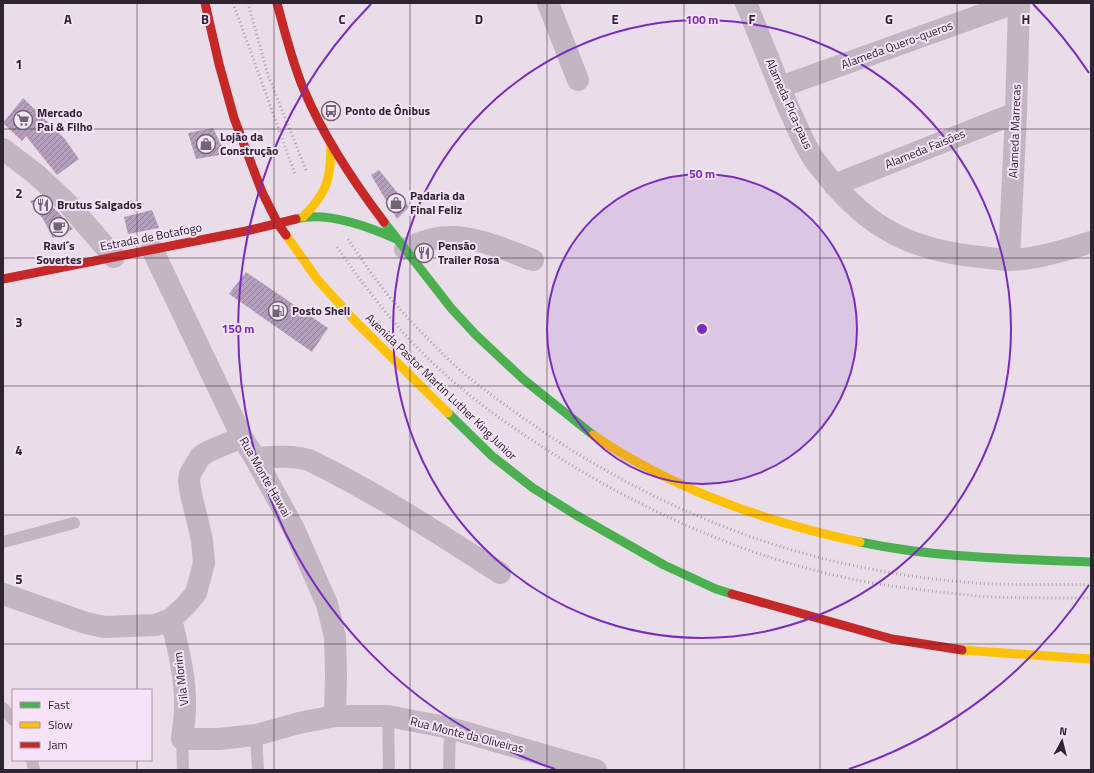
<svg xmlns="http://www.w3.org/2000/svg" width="1094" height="773" font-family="'Titillium Web',sans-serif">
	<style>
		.building { fill: url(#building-hatch) }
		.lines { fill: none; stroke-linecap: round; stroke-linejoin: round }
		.lane { stroke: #c1b6c2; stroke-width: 12 }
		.street { stroke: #c1b6c2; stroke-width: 22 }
		.fast { stroke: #4caf50; stroke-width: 9 }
		.slow { stroke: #ffc107; stroke-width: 9 }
		.jam { stroke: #c62828; stroke-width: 9 }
		.rail { stroke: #a9a0aa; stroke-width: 3; stroke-dasharray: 1 3; stroke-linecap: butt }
		.grid { fill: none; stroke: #2f2532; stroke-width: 1; stroke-opacity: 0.55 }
		.ring { fill: none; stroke: #7b2cbf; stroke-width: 2 }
		.labels { text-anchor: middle; stroke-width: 4; stroke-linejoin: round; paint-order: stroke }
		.street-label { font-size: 12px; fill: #2f2532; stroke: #f7e3f7 }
		.poi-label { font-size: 12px; font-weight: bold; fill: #2f2532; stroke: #f7e3f7; text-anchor: start }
		.grid-label { font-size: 13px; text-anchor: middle; font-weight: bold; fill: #2f2532; stroke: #f7e3f7; stroke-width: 4; stroke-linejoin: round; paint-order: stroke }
		.centre { fill: #7b2cbf; stroke: #f7e3f7; stroke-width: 2 }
		.ring-label { font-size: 12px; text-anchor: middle; font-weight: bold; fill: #7b2cbf; stroke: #f7e3f7; stroke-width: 4; stroke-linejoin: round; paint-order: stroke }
	</style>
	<defs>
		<pattern id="building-hatch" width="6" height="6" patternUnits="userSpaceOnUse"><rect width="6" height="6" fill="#b59fbc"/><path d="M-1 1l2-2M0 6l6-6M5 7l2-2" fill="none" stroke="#948199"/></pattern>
	</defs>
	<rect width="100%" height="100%" fill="#e9dde9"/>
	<!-- building -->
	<g class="building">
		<path d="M23 98 64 138 79 159 57 175 26 136 22 141 3 123Z"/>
		<path d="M213 128 226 154 196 159 188 133Z"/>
		<path d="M379 170 409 207 397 219 371 175Z"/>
		<path d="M42 197 60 214 73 229 53 238 43 219 30 201Z"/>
		<path d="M152 210 159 228 128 234 124 217Z"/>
		<path d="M246 272 328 328 312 352 229 294Z"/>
	</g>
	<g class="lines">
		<!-- lane -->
		<g class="lane">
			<path d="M3 542 74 523"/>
			<path d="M3 708 13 720"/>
			<path d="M388 716 389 770"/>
			<path d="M256 735 258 770"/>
			<path d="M182 739 183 770"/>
			<path d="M32 760 34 770"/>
			<path d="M449 770 450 728"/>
		</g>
		<!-- street -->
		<g class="street">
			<path d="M548 3 578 80"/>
			<path d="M746 3C760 38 774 72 788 107 796 124 803 142 813 158 818 165 823 171 828 177 870 230 915 251 981 257 990 258 999 260 1008 260 1033 260 1067 250 1091 242"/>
			<path d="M780 87 1015 3"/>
			<path d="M3 149 37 175 69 205 114 257"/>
			<path d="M834 185 1016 113"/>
			<path d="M152 249 242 437 255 458 293 527 327 604 335 637 336 673 335 716"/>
			<path d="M405 249C419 243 434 237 449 237 476 236 508 251 533 260"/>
			<path d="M1009 260 1016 113 1019 3"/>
			<path d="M255 458C273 457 291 455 309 460 375 492 438 533 500 573"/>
			<path d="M3 594 86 623 104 627 156 625 171 619 186 605 196 593 204 563 202 540 191 494 189 481 190 474 200 457 207 452 242 437"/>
			<path d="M171 619C178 648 186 678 185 708 185 718 183 729 182 739H219L256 735 299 723 335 716H388L450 728 596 770"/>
		</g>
		<!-- fast -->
		<g class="fast">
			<path d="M296 219C327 211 367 226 396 239"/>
			<path d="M384 222 451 308 476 335 523 379 593 435"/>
			<path d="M448 413 492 456 533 488 576 515 664 565 716 589 732 594"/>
			<path d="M860 542C935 558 1014 559 1091 562"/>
		</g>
		<!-- slow -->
		<g class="slow">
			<path d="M303 217C328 192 331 177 331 143"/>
			<path d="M286 235 317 279 355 321 448 413"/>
			<path d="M593 435C672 489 766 522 860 542"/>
			<path d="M962 650 1091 659"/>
		</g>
		<!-- jam -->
		<g class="jam">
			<path d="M205 3 219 64 234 118 262 192 278 224 286 235"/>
			<path d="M277 3C285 32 292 62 304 90 324 138 353 181 384 222"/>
			<path d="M3 279 246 231 296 219"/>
			<path d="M732 594 892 639 962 650"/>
		</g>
		<!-- rail -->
		<g class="rail">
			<path d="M233 3 295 174"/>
			<path d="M248 3 268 75 306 170"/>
			<path d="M348 239C364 263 380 287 399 308 413 324 429 340 444 355 470 381 501 402 532 424 629 491 739 542 856 566 899 575 948 582 992 584 1025 585 1058 584 1091 585"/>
			<path d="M337 247C367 290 399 332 437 367 478 405 524 436 571 465 659 518 751 558 852 579 883 586 916 589 947 593 962 594 976 596 991 597 1024 598 1058 598 1091 598"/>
		</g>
	</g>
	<!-- grid -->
	<path class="grid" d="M137 3V690M274 3V770M410 3V770M547 3V770M684 3V770M820 3V770M957 3V770M3 129H1091M3 258H1091M3 386H1091M3 515H1091M3 644H1091M137 760V770"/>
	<!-- distance rings -->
	<circle cx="702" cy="329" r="155" fill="#7b2cbf" fill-opacity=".12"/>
	<g class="ring">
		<circle cx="702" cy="329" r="155"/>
		<circle cx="702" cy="329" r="309"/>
		<path d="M1089 585A464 464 0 0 1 849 769M555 769A464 464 0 0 1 371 4M1033 4A464 464 0 0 1 1089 73"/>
	</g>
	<!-- icons -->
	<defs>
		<g id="bus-ring" transform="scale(1)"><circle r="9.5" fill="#f7e3f7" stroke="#706572" stroke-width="1.5"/><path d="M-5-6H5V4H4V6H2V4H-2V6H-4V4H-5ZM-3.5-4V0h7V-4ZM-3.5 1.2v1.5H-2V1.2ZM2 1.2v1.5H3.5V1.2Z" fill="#706572"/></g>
		<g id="supermarket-ring" transform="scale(1)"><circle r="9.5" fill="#f7e3f7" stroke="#706572" stroke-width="1.5"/><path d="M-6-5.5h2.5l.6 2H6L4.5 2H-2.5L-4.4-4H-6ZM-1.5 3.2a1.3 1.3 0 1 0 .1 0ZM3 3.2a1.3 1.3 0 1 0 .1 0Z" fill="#706572"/></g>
		<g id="shop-ring" transform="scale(1)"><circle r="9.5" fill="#f7e3f7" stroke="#706572" stroke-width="1.5"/><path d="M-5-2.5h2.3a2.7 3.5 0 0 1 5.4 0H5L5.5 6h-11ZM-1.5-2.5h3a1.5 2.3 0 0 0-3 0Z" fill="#706572"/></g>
		<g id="restaurant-ring" transform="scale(1)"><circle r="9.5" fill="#f7e3f7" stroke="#706572" stroke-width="1.5"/><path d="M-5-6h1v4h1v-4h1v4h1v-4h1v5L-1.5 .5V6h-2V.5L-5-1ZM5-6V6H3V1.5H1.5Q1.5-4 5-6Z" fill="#706572"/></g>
		<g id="cafe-ring" transform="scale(1)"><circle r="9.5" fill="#f7e3f7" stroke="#706572" stroke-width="1.5"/><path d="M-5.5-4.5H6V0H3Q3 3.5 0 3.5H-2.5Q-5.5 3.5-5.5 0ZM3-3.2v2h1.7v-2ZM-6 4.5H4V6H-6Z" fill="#706572"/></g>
		<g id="fuel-ring" transform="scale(1)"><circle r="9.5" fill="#f7e3f7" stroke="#706572" stroke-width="1.5"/><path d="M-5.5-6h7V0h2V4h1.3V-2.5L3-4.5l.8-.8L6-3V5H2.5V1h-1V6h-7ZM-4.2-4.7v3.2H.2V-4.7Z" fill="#706572"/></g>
	</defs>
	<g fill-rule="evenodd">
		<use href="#bus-ring" x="331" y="111"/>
		<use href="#supermarket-ring" x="23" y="120"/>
		<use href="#shop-ring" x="206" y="144"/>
		<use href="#shop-ring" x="396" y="203"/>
		<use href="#restaurant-ring" x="43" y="205"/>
		<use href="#cafe-ring" x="59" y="227"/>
		<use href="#restaurant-ring" x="424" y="253"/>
		<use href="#fuel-ring" x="278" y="311"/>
	</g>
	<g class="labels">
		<!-- street labels -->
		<g class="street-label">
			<text transform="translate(897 45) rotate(-20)" y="4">Alameda Quero-queros</text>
			<text transform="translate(789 104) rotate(66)" y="4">Alameda Pica-paus</text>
			<text transform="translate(1015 131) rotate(-88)" y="4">Alameda Marrecas</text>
			<text transform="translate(925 149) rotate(-22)" y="4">Alameda Faisões</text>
			<text transform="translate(151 237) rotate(-11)" y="4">Estrada de Botafogo</text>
			<text transform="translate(441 387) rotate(44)" y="4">Avenida Pastor Martin Luther King Junior</text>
			<text transform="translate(265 477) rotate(60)" y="4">Rua Monte Hawai</text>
			<text transform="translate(181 679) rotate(-97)" y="4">Vila Morim</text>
			<text transform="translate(467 735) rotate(14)" y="4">Rua Monte da Oliveiras</text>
		</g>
		<!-- poi labels -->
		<g class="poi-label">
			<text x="345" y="115">Ponto de Ônibus</text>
			<text x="37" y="117">Mercado<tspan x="37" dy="14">Pai &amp; Filho</tspan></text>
			<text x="220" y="141">Lojão da<tspan x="220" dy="14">Construção</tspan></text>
			<text x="410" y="200">Padaria da<tspan x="410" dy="14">Final Feliz</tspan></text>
			<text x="57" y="209">Brutus Salgados</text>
			<text x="59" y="250" text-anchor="middle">Ravi´s<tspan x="59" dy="14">Sovertes</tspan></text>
			<text x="438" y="250">Pensão<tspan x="438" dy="14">Trailer Rosa</tspan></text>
			<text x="292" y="315">Posto Shell</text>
		</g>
	</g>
	<g class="grid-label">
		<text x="68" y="24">A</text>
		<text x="205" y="24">B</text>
		<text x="342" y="24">C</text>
		<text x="479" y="24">D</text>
		<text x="615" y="24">E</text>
		<text x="752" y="24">F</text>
		<text x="889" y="24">G</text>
		<text x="1026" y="24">H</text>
		<text x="19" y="69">1</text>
		<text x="19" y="198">2</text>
		<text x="19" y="327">3</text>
		<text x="19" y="455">4</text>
		<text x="19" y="584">5</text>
	</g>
	<circle cx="702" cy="329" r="6" class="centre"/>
	<g class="ring-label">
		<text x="702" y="24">100 m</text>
		<text x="702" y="178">50 m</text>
		<text x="238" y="333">150 m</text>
	</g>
	<!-- border -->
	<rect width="1094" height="773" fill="none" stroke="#2f2532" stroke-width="8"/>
	<!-- legend -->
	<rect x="12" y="689" width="140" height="72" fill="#f7e3f7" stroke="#a797a8"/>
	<rect x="20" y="702" width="20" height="6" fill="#4caf50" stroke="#a797a8"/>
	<text x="48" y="709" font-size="12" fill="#2f2532">Fast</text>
	<rect x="20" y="722" width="20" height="6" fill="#ffc107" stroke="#a797a8"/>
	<text x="48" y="729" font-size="12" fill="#2f2532">Slow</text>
	<rect x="20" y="742" width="20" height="6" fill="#c62828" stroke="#a797a8"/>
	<text x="48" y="749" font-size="12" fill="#2f2532">Jam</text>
	<!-- north arrow -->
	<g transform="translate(1062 741) rotate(7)" stroke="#f7e3f7" stroke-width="3" paint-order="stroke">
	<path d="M0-3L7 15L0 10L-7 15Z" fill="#2f2532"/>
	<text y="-6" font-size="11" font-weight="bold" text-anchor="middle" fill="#2f2532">N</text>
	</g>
</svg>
